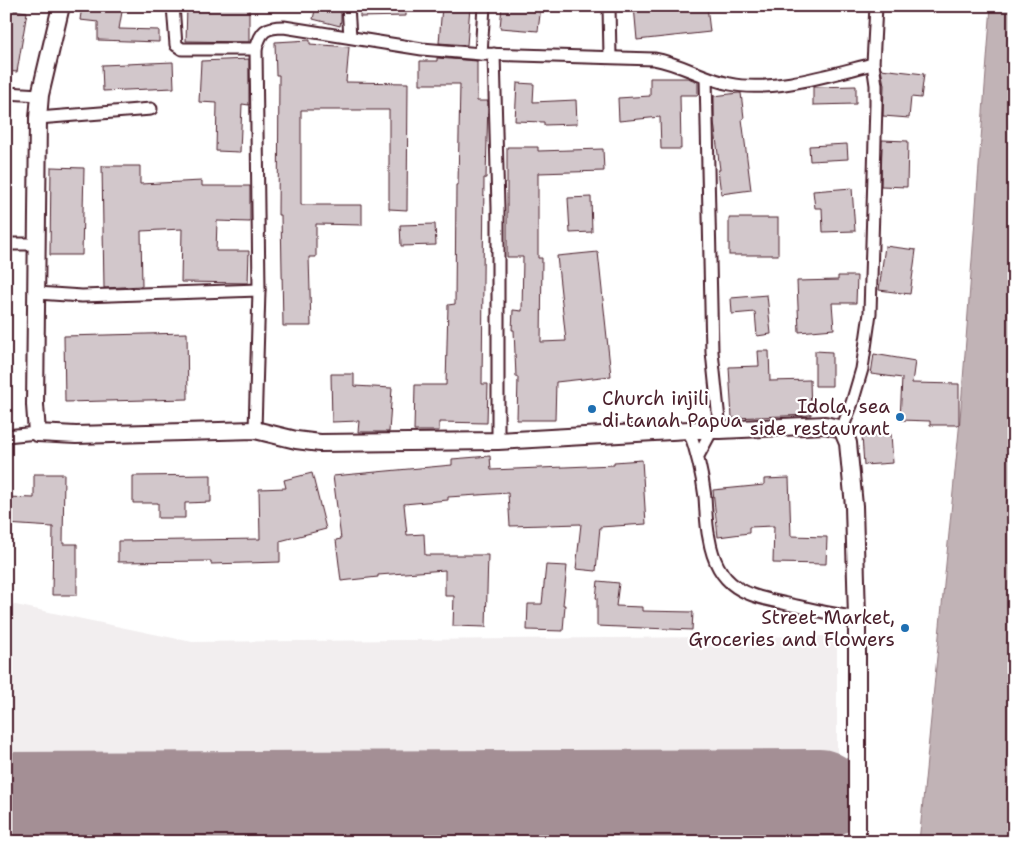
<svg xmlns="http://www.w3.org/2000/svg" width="1020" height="848" font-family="'Shantell Sans',sans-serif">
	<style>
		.built { fill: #f2eeef }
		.water { fill: #c1b3b6; stroke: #91787e }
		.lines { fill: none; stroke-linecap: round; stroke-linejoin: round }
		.taxiway { stroke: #a48f95; stroke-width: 38 }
		.runway { stroke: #a48f95; stroke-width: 92 }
		.building { fill: #d2c7cb; stroke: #4a1f2b }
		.street-casing { stroke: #4a1f2b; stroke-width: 15 }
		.secondary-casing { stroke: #4a1f2b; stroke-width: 20 }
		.street { stroke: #fff; stroke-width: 11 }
		.secondary { stroke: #fff; stroke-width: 16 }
		.poi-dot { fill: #1f6fb2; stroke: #fff; stroke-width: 2 }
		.labels { text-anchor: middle; stroke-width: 4.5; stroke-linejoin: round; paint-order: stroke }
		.poi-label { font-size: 19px; fill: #4a1f2b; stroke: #fff; text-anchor: end }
	</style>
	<rect width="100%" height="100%" fill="#fff"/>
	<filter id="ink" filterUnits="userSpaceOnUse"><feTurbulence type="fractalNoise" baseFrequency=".02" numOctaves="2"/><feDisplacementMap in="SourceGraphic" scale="10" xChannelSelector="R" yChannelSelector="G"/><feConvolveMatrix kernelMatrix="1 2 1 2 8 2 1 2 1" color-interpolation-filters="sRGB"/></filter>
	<g filter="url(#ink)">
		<!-- built -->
		<path class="built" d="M6 603 192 642 837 636V842H6Z"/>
		<!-- water -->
		<path class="water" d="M991 6H1014V842H919L960 420Z"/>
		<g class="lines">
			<!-- taxiway -->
			<path class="taxiway" d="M579 796 649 833 667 834 679 831 687 824 689 815 687 803 677 795"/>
			<!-- runway -->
			<path class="runway" d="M6 798 819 795"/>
		</g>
		<!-- building -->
		<g class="building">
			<path d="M82 6H123L119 29 159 30V42L98 40V22L80 20Z"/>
			<path d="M187 6H249V42L186 41Z"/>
			<path d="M316 6H327L341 10V20L340 26 313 19Z"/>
			<path d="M360 6H406V16L360 17Z"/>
			<path d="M442 6H470L467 45 439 43Z"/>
			<path d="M502 6H541L538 31 500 28Z"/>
			<path d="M634 6H707L710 32 637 40Z"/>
			<path d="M6 9 27 12 17 72 6 71Z"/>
			<path d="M310 40V44L349 47 346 82 408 83 407 210 389 209V110H301V205H362V225L316 224V257H309L311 326H283L281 215H278L279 75H276L275 42Z"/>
			<path d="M437 58 477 61V101H488L486 178H484L482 384H488L487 423 439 422V431H414L415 385H446L448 305 455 304 456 185H458L460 84H420V61H437Z"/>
			<path d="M249 59V105L242 104 240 152 216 151 217 103 199 102 201 61Z"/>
			<path d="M173 62 174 88 103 91 102 65Z"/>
			<path d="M881 69 924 74 921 98 911 97 909 118 883 116 884 85Z"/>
			<path d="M650 78H688L698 82V95H680L681 149H661L660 117 619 121 618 98 650 96Z"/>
			<path d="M517 83 534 84 533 102 576 100 577 124 544 125V122L515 121Z"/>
			<path d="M856 86V104L813 105V87Z"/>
			<path d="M738 93H741L744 118 742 119 751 190 721 194 718 170H720L714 122V96Z"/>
			<path d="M882 140 908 141 907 187 881 186Z"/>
			<path d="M847 144 848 159 810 161 809 146Z"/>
			<path d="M507 147H538V151L603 149 604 171 538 173V258H542L541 342 566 341 557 256 598 252 611 376 556 382 555 420H517L518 377H516L514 330H512L513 310 522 311 523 257H507Z"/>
			<path d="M102 166H140V184L202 181V186H250V222L217 221 216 251H249L248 283 181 282 182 229 141 231 142 286 104 288Z"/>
			<path d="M51 167 84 168 82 255H50Z"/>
			<path d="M852 188 855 231 823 232 822 208H815L813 191Z"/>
			<path d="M591 197 592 232 570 233 568 198Z"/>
			<rect x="729" y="218" width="49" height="37"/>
			<path d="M435 224 436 245 401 246 400 225Z"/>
			<path d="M885 246 916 250 910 294 879 290Z"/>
			<path d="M838 276H857L856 303H832L834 329 799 332 797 281 838 280Z"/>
			<path d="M767 295 771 334 757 336 755 312 732 314 731 298Z"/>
			<path d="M187 333 188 399 65 402 64 336Z"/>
			<path d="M758 351H769L770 381 810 380 811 415 732 418 729 367 759 366Z"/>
			<path d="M815 351 832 352V386H815Z"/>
			<path d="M874 354 915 361 912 383 959 384V425H930V421L900 420 902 378 871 374Z"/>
			<path d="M331 374H354V386L392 388 389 432H358L359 421 332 422Z"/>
			<path d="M891 434 893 463 864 465 862 436Z"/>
			<path d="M490 456 491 470 614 465V462L642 460 646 524 600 527 596 571 576 569 581 524 510 526 508 493 448 497V500L404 504 407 535 424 534 425 555H488L486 627 453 626 454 596H445V570L378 575V577L341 581 336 540 341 539 333 476 452 465V459Z"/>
			<path d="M312 473 326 529 280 541V562L211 564V561L118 562V541L260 539 259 489 286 488 284 480Z"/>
			<path d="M34 474H64L63 544H77V595H52L53 527 6 524V497L34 498Z"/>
			<path d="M211 475V502L185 503V518H158V503H133V476Z"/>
			<path d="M789 478 791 536 827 537 826 564 773 563 774 526 749 527V533L718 537 713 490 764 485V479Z"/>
			<path d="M546 565 567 566 563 605H565L563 631 527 630 528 604H542Z"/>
			<path d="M598 581 619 583 616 606 642 607V611L693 612 692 630 597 626V598H596Z"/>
		</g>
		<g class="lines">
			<!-- street casing -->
			<g class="street-casing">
				<g id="street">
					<path d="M173 6 176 45 182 49H256"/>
					<path d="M348 6 350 37"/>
					<path d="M609 6 610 57"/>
					<path d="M481 54 484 6"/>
					<path d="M494 54 498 208V441"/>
					<path d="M706 77 712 352 720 430"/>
					<path d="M6 93 40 95"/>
					<path d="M38 118 151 109"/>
					<path d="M6 244H36"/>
					<path d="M37 293 82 296 259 290"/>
					<path d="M842 429 852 403 862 369 870 313 876 104V85L873 64 876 6"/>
					<path d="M255 430 259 290 256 49C261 31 265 27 284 27L422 49 481 54 654 59C682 64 704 79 730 84 772 93 832 74 873 64"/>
					<path d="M689 430C697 452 702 473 705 497 706 510 706 525 709 538 718 593 751 596 797 606 817 611 837 615 857 618"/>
					<path d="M6 436 37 433"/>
					<path d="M698 456 712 430"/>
				</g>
			</g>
			<!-- secondary casing -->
			<g class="secondary-casing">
				<path id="secondary" d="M61 6 40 95 38 118 35 405 37 433 76 435 255 430 296 440 320 443 498 441 689 430H720L825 425 842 429 848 443 854 506 857 618V842"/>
			</g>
			<!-- street -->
			<use href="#street" class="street"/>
			<!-- secondary -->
			<use href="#secondary" class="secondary"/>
		</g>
	</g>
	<!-- markers -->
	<g class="poi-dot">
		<circle cx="592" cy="409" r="5"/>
		<circle cx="900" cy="417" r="5"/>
		<circle cx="905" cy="628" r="5"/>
	</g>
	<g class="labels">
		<!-- poi labels -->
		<g class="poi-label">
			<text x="602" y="405" text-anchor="start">Church injili<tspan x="602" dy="22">di tanah Papua</tspan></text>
			<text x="890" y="413">Idola, sea<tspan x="890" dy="22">side restaurant</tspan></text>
			<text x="895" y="624">Street Market,<tspan x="895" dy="22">Groceries and Flowers</tspan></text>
		</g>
	</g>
	<!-- margin -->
	<rect width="1020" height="848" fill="none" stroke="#fff" stroke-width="25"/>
	<rect x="12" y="12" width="995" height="823" fill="none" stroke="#4a1f2b" stroke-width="2" filter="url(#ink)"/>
</svg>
